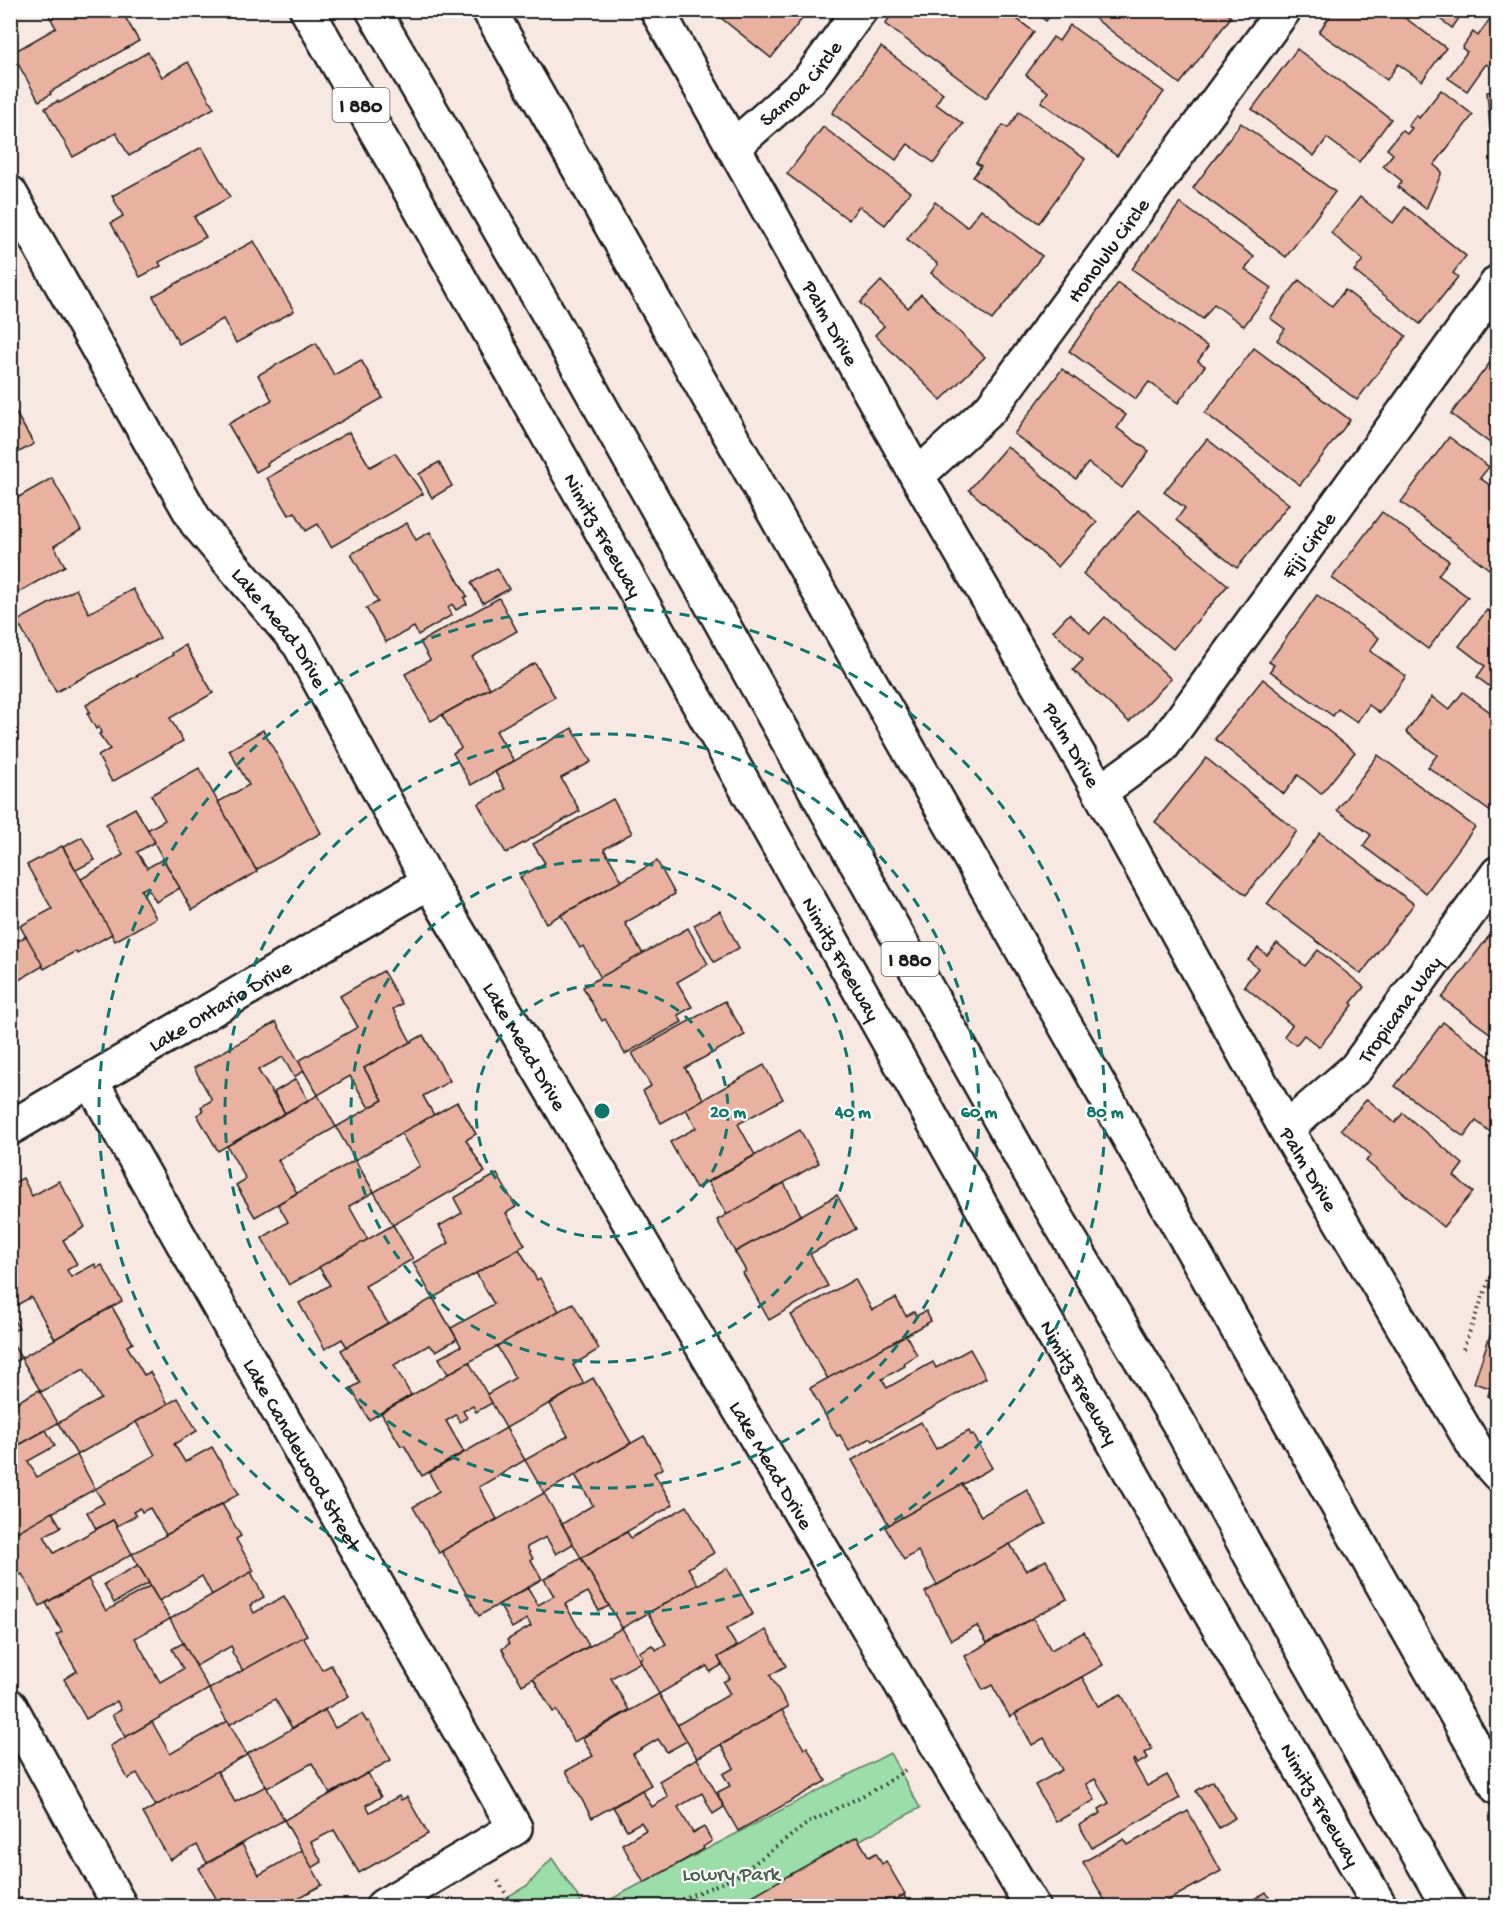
<svg xmlns="http://www.w3.org/2000/svg" width="1508" height="1917" font-family="'Gochi Hand',sans-serif">
	<style>
		.green { fill: #9cdea9; stroke: #5c7d62; stroke-width: 1.5 }
		.building { fill: #e9b2a0; stroke: #1c1c1c; stroke-width: 1.5 }
		.lines { fill: none; stroke-linecap: round; stroke-linejoin: round }
		.street-casing { stroke: #1c1c1c; stroke-width: 38 }
		.highway-casing { stroke: #1c1c1c; stroke-width: 38 }
		.path { stroke: #1c1c1c; stroke-width: 4; stroke-dasharray: 1.5 4.5; stroke-linecap: butt }
		.street { stroke: #fff; stroke-width: 33 }
		.highway { stroke: #fff; stroke-width: 33 }
		.ring { fill: none; stroke: #0f766e; stroke-width: 3; stroke-dasharray: 10 8 }
		.labels { text-anchor: middle; stroke-width: 4.5; stroke-linejoin: round; paint-order: stroke }
		.shield { fill: #fff; stroke: #606060; stroke-width: 1.5 }
		.shield-label { font-size: 20px; font-weight: bold; fill: #1c1c1c }
		.street-label { font-size: 21px; fill: #1c1c1c; stroke: #fff }
		.park-label { font-size: 21px; fill: #49604d; stroke: #fff }
		.centre { fill: #0f766e; stroke: #fff; stroke-width: 3 }
		.ring-label { font-size: 18px; text-anchor: middle; font-weight: bold; fill: #0f766e; stroke: #fff; stroke-width: 4.5; stroke-linejoin: round; paint-order: stroke }
	</style>
	<rect width="100%" height="100%" fill="#f8e8e2"/>
	<filter id="ink" filterUnits="userSpaceOnUse"><feTurbulence type="fractalNoise" baseFrequency=".0167" numOctaves="2"/><feDisplacementMap in="SourceGraphic" scale="12" xChannelSelector="R" yChannelSelector="G"/><feConvolveMatrix kernelMatrix="1 2 1 2 8 2 1 2 1" color-interpolation-filters="sRGB"/></filter>
	<g filter="url(#ink)">
		<!-- green -->
		<g class="green">
			<path d="M890 1753 920 1808 737 1906H598Z"/>
			<path d="M552 1858 584 1906H491L528 1885Z"/>
		</g>
		<!-- building -->
		<g class="building">
			<path d="M46 10H121L139 41 50 92 51 94 39 101 12 53 56 28Z"/>
			<path d="M711 10H809L771 58Z"/>
			<path d="M895 10H1005L1034 32 986 98 885 24Z"/>
			<path d="M1032 10H1054L1046 21Z"/>
			<path d="M1084 10H1223L1231 17 1180 84Z"/>
			<path d="M1334 10H1394L1446 48 1422 81 1398 64 1387 80 1319 32Z"/>
			<path d="M1428 10H1465L1452 28Z"/>
			<path d="M1496 10 1498 73 1486 64 1467 91 1448 78 1467 52 1462 48 1473 32 1478 36Z"/>
			<path d="M1070 25 1164 92 1117 156 1041 102 1048 92 1026 75 1053 37 1059 41Z"/>
			<path d="M881 47 943 93 936 104 963 124 934 163 908 144 896 160 832 113Z"/>
			<path d="M1297 49 1391 119 1359 162 1327 138 1314 156 1252 109Z"/>
			<path d="M148 52 162 77 188 62 214 108 129 156 116 133 73 157 45 108 58 101 59 103Z"/>
			<path d="M1441 90 1473 115 1434 165 1442 172 1426 209 1398 187 1402 181 1383 166 1393 154 1387 149 1402 130 1407 134 1412 128 1408 126 1416 115 1419 118Z"/>
			<path d="M1498 91V128H1490L1487 92Z"/>
			<path d="M1019 112 1085 159 1039 223 973 177 981 166 976 163 1003 125 1008 128Z"/>
			<path d="M1241 123 1335 192 1286 257 1193 188Z"/>
			<path d="M823 127 910 192 885 225 859 206 849 220 787 174Z"/>
			<path d="M202 147 230 197 194 217 206 237 159 262 161 266 140 277 111 223 123 216 112 196Z"/>
			<path d="M1360 197 1393 223 1405 207 1466 256 1453 273 1458 277 1420 324 1354 271 1363 260 1331 233Z"/>
			<path d="M935 202 967 227 981 209 1042 256 992 320 931 273 938 264 907 239Z"/>
			<path d="M1180 203 1254 257 1245 269 1272 288 1244 326 1214 304 1203 319 1132 269Z"/>
			<path d="M254 241 294 311 236 343 223 319 179 344 153 296Z"/>
			<path d="M1299 280 1332 306 1345 290 1406 336 1357 400 1277 340 1285 329 1270 318Z"/>
			<path d="M881 281 908 308 921 294 985 357 941 400 875 335 884 326 860 303Z"/>
			<path d="M1118 283 1208 347 1198 361 1205 366 1178 403 1149 382 1136 399 1069 351Z"/>
			<path d="M316 343 334 375 361 360 383 398 267 463 268 465 256 472 228 424 272 400 258 375Z"/>
			<path d="M1254 348 1350 420 1300 485 1205 413Z"/>
			<path d="M1498 352V449L1451 414Z"/>
			<path d="M1062 369 1126 415 1117 428 1149 451 1122 488 1088 463 1076 479 1014 434Z"/>
			<path d="M10 403 34 444 10 457Z"/>
			<path d="M349 432 370 467 395 453 423 494 331 547 318 524 306 531 295 512 289 515 267 478Z"/>
			<path d="M1449 437 1489 467 1480 478 1498 491V558L1489 569 1401 502Z"/>
			<path d="M1207 439 1289 504 1237 568 1176 520 1185 508 1164 492Z"/>
			<path d="M1007 446 1097 522 1058 567 969 490Z"/>
			<path d="M439 462 452 486 432 498 419 474Z"/>
			<path d="M52 478 81 530 54 546 65 566 10 597V502Z"/>
			<path d="M1138 510 1228 585 1173 649 1083 574Z"/>
			<path d="M1382 512 1449 561 1438 575 1468 597 1428 649 1332 578Z"/>
			<path d="M407 523 416 540 430 532 467 596 464 598 467 604 456 610 452 604 448 607 452 615 418 635 414 627 386 642 366 608 378 602 351 554Z"/>
			<path d="M497 568 509 589 483 603 471 583Z"/>
			<path d="M76 589 89 613 133 589 160 638 147 645 146 644 56 692 17 621Z"/>
			<path d="M1317 595 1379 638 1370 651 1406 676 1380 713 1369 705 1357 722 1338 709 1333 716 1270 671 1274 665 1269 662Z"/>
			<path d="M499 598 517 631 472 657 490 688 431 721 405 674 430 660 420 642Z"/>
			<path d="M1487 610 1498 617V693L1477 677 1485 666 1459 646Z"/>
			<path d="M1069 614 1090 633 1105 617 1171 679 1129 722 1073 670 1083 660 1053 631Z"/>
			<path d="M185 645 213 693 170 718 183 741 112 782 98 756 110 749 99 734 101 733 99 727 96 729 87 713 90 712 86 705 173 655 172 653Z"/>
			<path d="M535 663 555 697 496 731 514 761 471 785 453 753 461 748 442 715Z"/>
			<path d="M1263 679 1355 752 1321 794 1298 775 1284 794 1215 739Z"/>
			<path d="M1463 692 1498 718V804L1491 812 1428 767 1437 755 1406 732 1432 697 1449 710Z"/>
			<path d="M572 728 591 762 561 778 580 811 506 853 478 804 505 789 495 772Z"/>
			<path d="M263 730 321 833 256 870 218 802 249 785 229 750Z"/>
			<path d="M1378 755 1475 827 1426 893 1363 846 1371 835 1337 810Z"/>
			<path d="M1206 758 1297 831 1246 895 1155 822Z"/>
			<path d="M199 768 257 872 192 910 147 830 165 820 151 795Z"/>
			<path d="M613 799 632 833 604 849 622 881 546 923 520 877 545 863 533 844Z"/>
			<path d="M135 808 155 842 137 852 147 868 163 859 180 888 156 902 147 887 141 890 156 918 115 941 81 879 123 855 106 824Z"/>
			<path d="M1320 833 1414 904 1361 974 1267 904Z"/>
			<path d="M82 837 95 860 76 870 63 847Z"/>
			<path d="M62 846 112 934 77 954 76 951 44 969 20 926 52 909 27 865Z"/>
			<path d="M657 861 675 894 625 923 643 954 601 978 583 946 580 948 561 915Z"/>
			<path d="M10 908 18 920 10 924Z"/>
			<path d="M720 911 739 948 714 962 694 925Z"/>
			<path d="M688 928 708 964 677 982 692 1007 678 1015 682 1022 625 1054 605 1019 602 1021 583 987Z"/>
			<path d="M1492 932 1498 937V1039L1442 998Z"/>
			<path d="M26 936 43 966 19 980 14 969 10 971V946Z"/>
			<path d="M1277 943 1305 966 1318 950 1364 987 1351 1003 1353 1005 1319 1047 1304 1035 1296 1045 1284 1036 1292 1025 1244 986 1258 968 1248 960 1258 948 1267 955Z"/>
			<path d="M383 971 402 1004 393 1009 411 1042 364 1068 383 1100 369 1108 350 1076 318 1095 298 1061 358 1027 340 996Z"/>
			<path d="M10 982 19 996 15 998 18 1003 10 1008Z"/>
			<path d="M725 1001 745 1035 685 1068 704 1100 661 1123 643 1091 651 1086 632 1053Z"/>
			<path d="M276 1022 304 1071 294 1077 283 1057 258 1070 285 1113 218 1151 197 1115 203 1111 201 1107 212 1100 194 1068Z"/>
			<path d="M1443 1022 1498 1063V1138L1476 1121 1464 1137 1395 1086Z"/>
			<path d="M423 1035 450 1081 423 1096 434 1115 355 1160 336 1127 383 1100 364 1068Z"/>
			<path d="M764 1065 783 1099 738 1124 755 1155 696 1188 670 1142 696 1128 686 1109Z"/>
			<path d="M296 1079 308 1100 285 1113 274 1092Z"/>
			<path d="M318 1095 336 1127 278 1160 297 1193 255 1217 236 1185 246 1179 227 1146Z"/>
			<path d="M1367 1099 1395 1123 1403 1113 1463 1164 1454 1176 1473 1192 1443 1227 1366 1161 1371 1155 1341 1129Z"/>
			<path d="M457 1102 476 1134 466 1140 485 1172 393 1225 374 1192 420 1166 401 1133Z"/>
			<path d="M800 1130 819 1163 727 1215 708 1182Z"/>
			<path d="M355 1160 374 1192 349 1206 368 1240 289 1285 262 1238 288 1222 278 1204Z"/>
			<path d="M497 1174 516 1207 506 1213 525 1245 433 1298 413 1263 449 1243 439 1226 462 1213 454 1198Z"/>
			<path d="M23 1178 32 1196 59 1181 85 1227 63 1240 77 1264 67 1270 71 1277 95 1264 97 1268 102 1265 122 1301 55 1339 31 1297 10 1309V1185Z"/>
			<path d="M784 1183 801 1215 735 1252 717 1220Z"/>
			<path d="M837 1195 856 1229 810 1254 828 1286 769 1320 743 1273 746 1271 735 1252Z"/>
			<path d="M393 1225 413 1259 365 1286 388 1323 347 1347 342 1339 325 1349 299 1303 330 1285 319 1267Z"/>
			<path d="M519 1249 537 1280 540 1278 559 1311 448 1374 439 1358 461 1346 451 1328 494 1304 476 1273Z"/>
			<path d="M855 1279 872 1310 896 1298 906 1316 914 1312 916 1316 926 1311 931 1321 828 1379 791 1315Z"/>
			<path d="M433 1298 457 1339 436 1351 429 1345 394 1365 411 1395 369 1420 351 1388 360 1383 341 1350Z"/>
			<path d="M573 1303 599 1349 573 1365 584 1384 506 1428 487 1394 515 1378 497 1346Z"/>
			<path d="M112 1307 133 1343 127 1346 144 1375 150 1372 168 1404 77 1455 58 1423 101 1399 84 1369 41 1392 21 1358Z"/>
			<path d="M1498 1311V1399L1488 1396 1490 1388 1474 1383Z"/>
			<path d="M10 1314 19 1328 10 1333Z"/>
			<path d="M906 1335 917 1355 904 1363 905 1366 882 1379 887 1388 933 1362 936 1368 970 1349 986 1378 873 1441 871 1438 849 1451 840 1435 837 1436 810 1388Z"/>
			<path d="M10 1339 21 1358 10 1364Z"/>
			<path d="M469 1362 492 1403 476 1412 473 1406 463 1411 467 1418 460 1422 456 1415 446 1421 464 1452 422 1476 404 1445 401 1446 381 1413Z"/>
			<path d="M593 1378 631 1443 544 1493 525 1460 568 1436 550 1404Z"/>
			<path d="M39 1390 58 1423 10 1450V1406Z"/>
			<path d="M178 1398 197 1431 174 1444 185 1462 212 1447 239 1494 166 1535 150 1508 142 1512 140 1508 133 1512 136 1516 117 1526 113 1520 96 1529 87 1512 104 1503 95 1489 155 1455 136 1422Z"/>
			<path d="M921 1422 936 1449 969 1431 971 1435 973 1434 992 1468 889 1525 852 1460Z"/>
			<path d="M506 1428 525 1460 479 1487 497 1519 439 1553 413 1507 439 1491 429 1473Z"/>
			<path d="M46 1430 55 1446 28 1461 37 1477 77 1455 95 1489 16 1533 10 1524V1450Z"/>
			<path d="M644 1436 663 1468 654 1473 673 1505 581 1558 562 1524 593 1505 575 1475Z"/>
			<path d="M962 1484 981 1516 1027 1490 1046 1524 937 1585 918 1551 904 1560 885 1527Z"/>
			<path d="M544 1493 573 1544 556 1554 546 1537 527 1547 533 1559 531 1560 542 1579 479 1616 442 1551Z"/>
			<path d="M222 1504 241 1536 236 1539 254 1571 212 1595 202 1576 159 1601 132 1554Z"/>
			<path d="M687 1506 714 1553 688 1568 698 1585 622 1628 581 1558 627 1532 631 1538Z"/>
			<path d="M52 1512 61 1527 44 1536 54 1553 113 1520 132 1554 40 1606 22 1574 12 1579 10 1577V1536Z"/>
			<path d="M1010 1544 1026 1571 1046 1560 1067 1599 987 1643 977 1626 951 1640 925 1592Z"/>
			<path d="M581 1558 609 1606 599 1611 588 1592 565 1604 589 1646 522 1685 502 1649 509 1644 507 1640 531 1626 527 1619 512 1628 499 1604 528 1588 538 1605 554 1596 544 1579Z"/>
			<path d="M138 1565 149 1583 114 1603 104 1584Z"/>
			<path d="M727 1568 753 1614 726 1629 737 1647 718 1657 722 1665 710 1672 707 1666 659 1694 639 1659 643 1657 639 1652 652 1645 656 1650 666 1644 648 1613Z"/>
			<path d="M251 1572 264 1597 250 1605 254 1613 284 1596 307 1635 243 1671 232 1652 233 1650 231 1646 196 1666 170 1619Z"/>
			<path d="M88 1579 106 1611 150 1586 170 1619 135 1638 160 1682 183 1669 172 1649 183 1643 209 1689 126 1737 112 1715 121 1710 117 1701 86 1719 64 1679 77 1671 56 1635 62 1632 46 1603Z"/>
			<path d="M1033 1618 1051 1650 1084 1632 1103 1665 1010 1717 992 1685 983 1690 965 1656Z"/>
			<path d="M622 1628 641 1662 611 1678 629 1710 574 1742 556 1710 553 1712 533 1678Z"/>
			<path d="M766 1630 786 1666 770 1675 788 1707 697 1758 677 1725 730 1694 723 1682 730 1678 718 1657Z"/>
			<path d="M303 1637 322 1670 331 1665 349 1696 292 1728 275 1699 229 1725 209 1689Z"/>
			<path d="M1082 1677 1098 1706 1121 1694 1152 1749 1145 1753 1148 1758 1137 1764 1134 1759 1133 1761 1147 1786 1167 1775 1180 1798 1092 1848 1079 1825 1101 1813 1099 1809 1109 1803 1095 1779 1086 1784 1095 1800 1056 1822 1035 1785 1062 1770 1044 1738 1032 1745 1015 1714Z"/>
			<path d="M659 1694 687 1741 667 1752 658 1739 633 1754 651 1785 592 1818 566 1771 593 1756 582 1738Z"/>
			<path d="M325 1710 335 1728 362 1714 367 1722 369 1721 391 1760 330 1794 312 1763 267 1788 247 1754Z"/>
			<path d="M782 1710 804 1749 807 1747 826 1781 738 1831 719 1797 718 1792 730 1786 723 1774 734 1768 721 1745Z"/>
			<path d="M228 1721 247 1755 156 1806 137 1773 128 1779 110 1746 152 1722 170 1754Z"/>
			<path d="M697 1758 724 1807 713 1814 702 1793 678 1807 693 1833 704 1827 712 1841 703 1847 704 1849 644 1883 622 1844 646 1830 641 1822 627 1830 613 1807 642 1790 652 1807 668 1797 659 1781Z"/>
			<path d="M217 1771 235 1802 266 1786 284 1820 207 1863 197 1845 170 1860 143 1813Z"/>
			<path d="M368 1773 381 1797 366 1805 370 1812 399 1796 401 1800 407 1797 428 1834 359 1873 334 1830 311 1842 322 1862 312 1868 284 1820Z"/>
			<path d="M1213 1781 1235 1818 1219 1828 1196 1791Z"/>
			<path d="M1188 1811 1221 1871 1158 1906H1108L1083 1862 1124 1839 1128 1845Z"/>
			<path d="M857 1837 869 1857 876 1853 882 1864 886 1861 905 1894 884 1906H828L826 1904 822 1906H776L774 1902 766 1906H758L752 1896Z"/>
			<path d="M242 1844 259 1875 302 1850 322 1885 284 1906H216L214 1902 217 1900 199 1868Z"/>
			<path d="M10 1888 17 1900 21 1897 27 1906H10Z"/>
			<path d="M1266 1892 1274 1906H1242Z"/>
			<path d="M904 1895 910 1906H884Z"/>
		</g>
		<g class="lines">
			<!-- street casing -->
			<g class="street-casing">
				<g id="street">
					<path id="s1" d="M657 10 917 476 1100 792 1286 1129 1476 1449 1498 1474"/>
					<path id="s2" d="M733 147 809 80 860 10"/>
					<path id="s3" d="M10 193 196 522 300 645 429 882 1032 1906"/>
					<path id="s4" d="M917 476 991 408 1284 10"/>
					<path id="s5" d="M1100 792 1161 748 1498 282"/>
					<path id="s6" d="M91 1081 515 1828 383 1906"/>
					<path id="s7" d="M10 1128 429 882"/>
					<path id="s8" d="M1286 1129 1356 1068 1498 873"/>
					<path d="M10 1706 120 1906"/>
				</g>
			</g>
			<!-- highway casing -->
			<g class="highway-casing">
				<g id="highway">
					<path id="s9" d="M307 10 415 199 1193 1583 1380 1906"/>
					<path d="M373 10 548 313 1028 1169 1178 1422 1285 1618 1448 1906"/>
					<path d="M489 10 1498 1788"/>
				</g>
			</g>
			<!-- path -->
			<g class="path">
				<path d="M1463 1349 1498 1257"/>
				<path d="M498 1881 513 1906"/>
				<path d="M665 1906 736 1877 808 1823 882 1786 908 1768"/>
			</g>
			<!-- street -->
			<use href="#street" class="street"/>
			<!-- highway -->
			<use href="#highway" class="highway"/>
		</g>
	</g>
	<!-- distance rings -->
	<g class="ring">
		<circle cx="602" cy="1111" r="126"/>
		<circle cx="602" cy="1111" r="251"/>
		<circle cx="602" cy="1111" r="377"/>
		<circle cx="602" cy="1111" r="503"/>
	</g>
	<g class="labels">
		<!-- shield labels -->
		<g class="shield">
			<rect x="332.5" y="88" width="57" height="34" rx="4.5"/>
			<rect x="881.5" y="942" width="57" height="34" rx="4.5"/>
		</g>
		<g class="shield-label">
			<text x="361" y="112">I 880</text>
			<text x="910" y="966">I 880</text>
		</g>
		<!-- street labels -->
		<g class="street-label">
			<text dy="7" stroke="none"><textPath href="#s2" startOffset="93">Samoa Circle</textPath></text>
			<text dy="7" stroke="none"><textPath href="#s4" startOffset="297">Honolulu Circle</textPath></text>
			<text dy="7" stroke="none"><textPath href="#s1" startOffset="358">Palm Drive</textPath></text>
			<text dy="7" stroke="none"><textPath href="#s9" startOffset="603">Nimitz Freeway</textPath></text>
			<text dy="7" stroke="none"><textPath href="#s5" startOffset="326">Fiji Circle</textPath></text>
			<text dy="7" stroke="none"><textPath href="#s3" startOffset="513">Lake Mead Drive</textPath></text>
			<text dy="7" stroke="none"><textPath href="#s1" startOffset="844">Palm Drive</textPath></text>
			<text dy="7" stroke="none"><textPath href="#s9" startOffset="1089">Nimitz Freeway</textPath></text>
			<text dy="7" stroke="none"><textPath href="#s7" startOffset="243">Lake Ontario Drive</textPath></text>
			<text dy="7" stroke="none"><textPath href="#s8" startOffset="166">Tropicana Way</textPath></text>
			<text dy="7" stroke="none"><textPath href="#s3" startOffset="999">Lake Mead Drive</textPath></text>
			<text dy="7" stroke="none"><textPath href="#s1" startOffset="1330">Palm Drive</textPath></text>
			<text dy="7" stroke="none"><textPath href="#s9" startOffset="1575">Nimitz Freeway</textPath></text>
			<text dy="7" stroke="none"><textPath href="#s6" startOffset="429">Lake Candlewood Street</textPath></text>
			<text dy="7" stroke="none"><textPath href="#s3" startOffset="1485">Lake Mead Drive</textPath></text>
			<text dy="7" stroke="none"><textPath href="#s9" startOffset="2061">Nimitz Freeway</textPath></text>
		</g>
		<!-- park labels -->
		<g class="park-label">
			<text x="731" y="1880">Lowry Park</text>
		</g>
	</g>
	<circle cx="602" cy="1111" r="9" class="centre"/>
	<g class="ring-label">
		<text x="728" y="1117">20 m</text>
		<text x="853" y="1117">40 m</text>
		<text x="979" y="1117">60 m</text>
		<text x="1105" y="1117">80 m</text>
	</g>
	<!-- margin -->
	<rect width="1508" height="1917" fill="none" stroke="#fff" stroke-width="36"/>
	<rect x="18" y="18" width="1472" height="1881" fill="none" stroke="#1c1c1c" stroke-width="2" filter="url(#ink)"/>
</svg>
